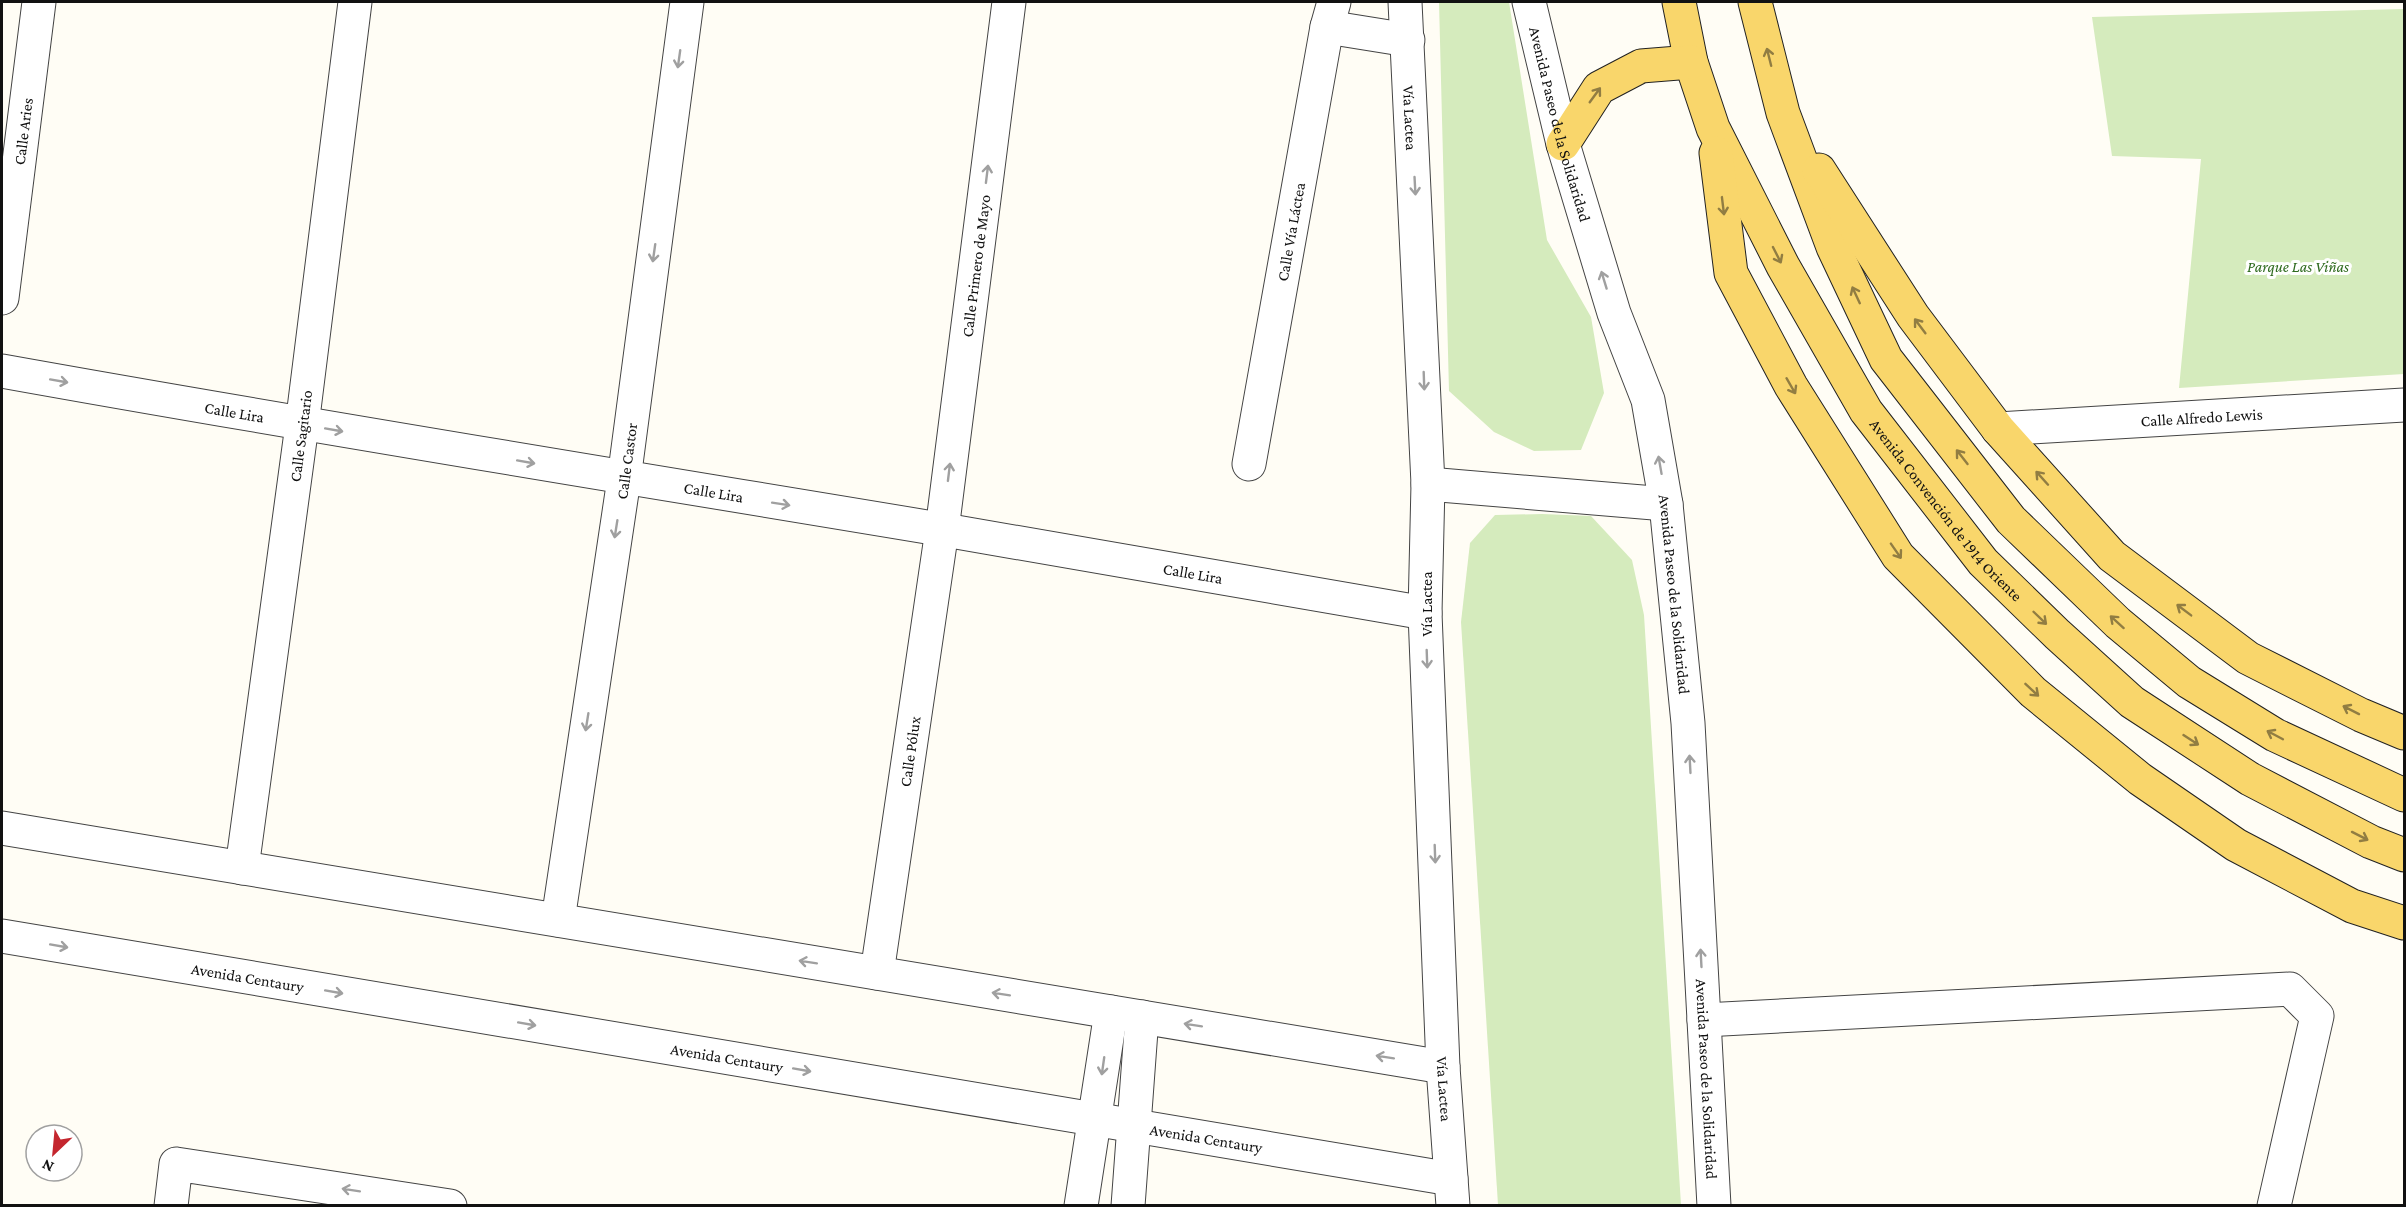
<svg xmlns="http://www.w3.org/2000/svg" width="2406" height="1207" font-family="'Crimson Pro',serif">
	<style>
		.green { fill: #d5ebbd }
		.lines { fill: none; stroke-linecap: round; stroke-linejoin: round }
		.minor-casing { stroke: #444; stroke-width: 35 }
		.tertiary-casing { stroke: #444; stroke-width: 35 }
		.primary-casing { stroke: #222; stroke-width: 35 }
		.minor { stroke: #fff; stroke-width: 33 }
		.tertiary { stroke: #fff; stroke-width: 33 }
		.primary { stroke: #f9d66b; stroke-width: 33 }
		.oneway { stroke: #917d42 }
		.oneway2 { stroke: #a0a0a0 }
		.labels { text-anchor: middle; stroke-width: 6; stroke-linejoin: round; paint-order: stroke }
		.street-label { font-size: 16px; fill: #111; stroke: #fff }
		.park-label { font-size: 16px; font-style: italic; fill: #2f6b1f; stroke: #fff }
	</style>
	<rect width="100%" height="100%" fill="#fffdf5"/>
	<!-- green -->
	<g class="green">
		<path d="M1439 2H1509L1547 240 1591 317 1604 393 1581 450 1534 451 1494 432 1449 391Z"/>
		<path d="M2404 9V374L2179 388 2201 159 2112 156 2092 17Z"/>
		<path d="M1542 514 1591 516 1632 560 1644 615 1681 1205H1498L1461 622 1470 543 1495 515Z"/>
	</g>
	<g class="lines">
		<!-- minor casing -->
		<g class="minor-casing">
			<g id="minor">
				<path d="M1327 27 1408 40"/>
				<path id="s1" d="M2 298 39 2"/>
				<path id="s2" d="M2 371C313 427 626 477 939 529 1101 556 1263 586 1425 613"/>
				<path id="s3" d="M1998 429 2404 405"/>
				<path id="s4" d="M1249 464 1327 27 1334 2"/>
				<path d="M2 828 1443 1067"/>
				<path id="s5" d="M242 868 302 425 355 2"/>
				<path id="s6" d="M558 920 624 479 687 2"/>
				<path id="s7" d="M2 936 1451 1179"/>
				<path id="s8" d="M877 973 942 530 1009 2"/>
				<path d="M1704 1020 2290 989 2317 1016 2274 1206"/>
				<path d="M171 1206 176 1164 450 1206"/>
				<path d="M1081 1206 1111 1012"/>
				<path d="M1128 1206 1142 1017"/>
			</g>
		</g>
		<!-- tertiary casing -->
		<g class="tertiary-casing">
			<g id="tertiary">
				<path id="s9" d="M1405 2 1428 484 1425 613 1443 1067 1453 1206"/>
				<path id="s10" d="M1529 2 1563 144 1614 313 1648 400 1666 504 1688 723 1714 1206"/>
				<path d="M1428 484 1666 504"/>
			</g>
		</g>
		<!-- primary casing -->
		<g class="primary-casing">
			<g id="primary">
				<path id="s11" d="M1679 2 1691 62 1713 128 1783 266 1866 411 1983 562 2057 634 2132 702 2250 779 2371 842 2404 855"/>
				<path d="M1755 2 1783 113 1833 247 1886 359 2011 520 2118 623 2189 682 2275 735 2404 795"/>
				<path d="M1563 144 1599 88 1641 66 1691 62"/>
				<path d="M1716 153 1731 273 1791 386 1898 556 2033 692 2140 779 2236 845 2352 906 2404 923"/>
				<path d="M1819 170 1913 316 1998 429 2112 556 2248 658 2361 715 2404 733"/>
			</g>
		</g>
		<!-- minor -->
		<use href="#minor" class="minor"/>
		<!-- tertiary -->
		<use href="#tertiary" class="tertiary"/>
		<!-- primary -->
		<use href="#primary" class="primary"/>
	</g>
	<!-- one-way arrows -->
	<defs><path id="oneway-shaft" d="M-6 0H5M1.5-3L5.5 0L1.5 3" fill="none" stroke-width="1.6" stroke-linecap="round" stroke-linejoin="round" transform="scale(1.5)"/></defs>
	<g class="oneway">
		<use href="#oneway-shaft" transform="translate(1769 57) rotate(-104)"/>
		<use href="#oneway-shaft" transform="translate(1595 95) rotate(-54)"/>
		<use href="#oneway-shaft" transform="translate(1723 206) rotate(83)"/>
		<use href="#oneway-shaft" transform="translate(1777 255) rotate(63)"/>
		<use href="#oneway-shaft" transform="translate(1856 295) rotate(-115)"/>
		<use href="#oneway-shaft" transform="translate(1920 326) rotate(-127)"/>
		<use href="#oneway-shaft" transform="translate(1791 386) rotate(60)"/>
		<use href="#oneway-shaft" transform="translate(1962 457) rotate(-128)"/>
		<use href="#oneway-shaft" transform="translate(2042 478) rotate(-132)"/>
		<use href="#oneway-shaft" transform="translate(1896 551) rotate(55)"/>
		<use href="#oneway-shaft" transform="translate(2184 610) rotate(-143)"/>
		<use href="#oneway-shaft" transform="translate(2040 618) rotate(44)"/>
		<use href="#oneway-shaft" transform="translate(2117 622) rotate(-138)"/>
		<use href="#oneway-shaft" transform="translate(2032 690) rotate(43)"/>
		<use href="#oneway-shaft" transform="translate(2351 710) rotate(-153)"/>
		<use href="#oneway-shaft" transform="translate(2275 735) rotate(-152)"/>
		<use href="#oneway-shaft" transform="translate(2191 740) rotate(33)"/>
		<use href="#oneway-shaft" transform="translate(2360 836) rotate(27)"/>
	</g>
	<g class="oneway2">
		<use href="#oneway-shaft" transform="translate(679 59) rotate(98)"/>
		<use href="#oneway-shaft" transform="translate(987 174) rotate(-83)"/>
		<use href="#oneway-shaft" transform="translate(1415 186) rotate(87)"/>
		<use href="#oneway-shaft" transform="translate(654 253) rotate(98)"/>
		<use href="#oneway-shaft" transform="translate(1604 280) rotate(-107)"/>
		<use href="#oneway-shaft" transform="translate(59 381) rotate(10)"/>
		<use href="#oneway-shaft" transform="translate(1424 381) rotate(88)"/>
		<use href="#oneway-shaft" transform="translate(334 430) rotate(10)"/>
		<use href="#oneway-shaft" transform="translate(526 462) rotate(10)"/>
		<use href="#oneway-shaft" transform="translate(1660 465) rotate(-100)"/>
		<use href="#oneway-shaft" transform="translate(949 472) rotate(-83)"/>
		<use href="#oneway-shaft" transform="translate(781 504) rotate(9)"/>
		<use href="#oneway-shaft" transform="translate(616 529) rotate(99)"/>
		<use href="#oneway-shaft" transform="translate(1427 659) rotate(88)"/>
		<use href="#oneway-shaft" transform="translate(587 722) rotate(99)"/>
		<use href="#oneway-shaft" transform="translate(1690 764) rotate(-93)"/>
		<use href="#oneway-shaft" transform="translate(1435 854) rotate(88)"/>
		<use href="#oneway-shaft" transform="translate(59 946) rotate(10)"/>
		<use href="#oneway-shaft" transform="translate(1701 958) rotate(-93)"/>
		<use href="#oneway-shaft" transform="translate(808 962) rotate(-171)"/>
		<use href="#oneway-shaft" transform="translate(334 992) rotate(10)"/>
		<use href="#oneway-shaft" transform="translate(1001 994) rotate(-171)"/>
		<use href="#oneway-shaft" transform="translate(527 1024) rotate(10)"/>
		<use href="#oneway-shaft" transform="translate(1193 1025) rotate(-171)"/>
		<use href="#oneway-shaft" transform="translate(1385 1057) rotate(-171)"/>
		<use href="#oneway-shaft" transform="translate(1103 1066) rotate(98)"/>
		<use href="#oneway-shaft" transform="translate(802 1070) rotate(10)"/>
		<use href="#oneway-shaft" transform="translate(351 1190) rotate(-171)"/>
	</g>
	<g class="labels">
		<!-- street labels -->
		<g class="street-label">
			<text dy="6" stroke="none"><textPath href="#s9" startOffset="116">Vía Lactea</textPath></text>
			<text dy="6" stroke="none"><textPath href="#s10" startOffset="126">Avenida Paseo de la Solidaridad</textPath></text>
			<text dy="6" stroke="none"><textPath href="#s1" startOffset="168">Calle Aries</textPath></text>
			<text dy="6" stroke="none"><textPath href="#s4" startOffset="236">Calle Vía Láctea</textPath></text>
			<text dy="6" stroke="none"><textPath href="#s8" startOffset="714">Calle Primero de Mayo</textPath></text>
			<text dy="6" stroke="none"><textPath href="#s2" startOffset="236">Calle Lira</textPath></text>
			<text dy="6" stroke="none"><textPath href="#s3" startOffset="204">Calle Alfredo Lewis</textPath></text>
			<text dy="6" stroke="none"><textPath href="#s5" startOffset="436">Calle Sagitario</textPath></text>
			<text dy="6" stroke="none"><textPath href="#s6" startOffset="464">Calle Castor</textPath></text>
			<text dy="6" stroke="none"><textPath href="#s2" startOffset="722">Calle Lira</textPath></text>
			<text dy="6" stroke="none"><textPath href="#s11" startOffset="580">Avenida Convención de 1914 Oriente</textPath></text>
			<text dy="6" stroke="none"><textPath href="#s2" startOffset="1208">Calle Lira</textPath></text>
			<text dy="6" stroke="none"><textPath href="#s10" startOffset="612">Avenida Paseo de la Solidaridad</textPath></text>
			<text transform="translate(1426 604) rotate(-90)" y="6">Vía Lactea</text>
			<text dy="6" stroke="none"><textPath href="#s8" startOffset="224">Calle Pólux</textPath></text>
			<text dy="6" stroke="none"><textPath href="#s7" startOffset="249">Avenida Centaury</textPath></text>
			<text dy="6" stroke="none"><textPath href="#s7" startOffset="735">Avenida Centaury</textPath></text>
			<text dy="6" stroke="none"><textPath href="#s10" startOffset="1098">Avenida Paseo de la Solidaridad</textPath></text>
			<text dy="6" stroke="none"><textPath href="#s9" startOffset="1088">Vía Lactea</textPath></text>
			<text dy="6" stroke="none"><textPath href="#s7" startOffset="1221">Avenida Centaury</textPath></text>
		</g>
		<!-- park labels -->
		<g class="park-label">
			<text x="2298" y="272">Parque Las Viñas</text>
		</g>
	</g>
	<!-- border -->
	<rect width="2406" height="1207" fill="none" stroke="#111111" stroke-width="6"/>
	<!-- north arrow -->
	<g transform="translate(54 1153) rotate(206)"><circle r="28" fill="#ffffff" stroke="#a0a0a0" stroke-width="1.5"/>
	<path d="M0-4.5L10 22L0 15L-10 22Z" fill="#c4262e"/>
	<text y="-9" font-size="16" font-weight="bold" text-anchor="middle" fill="#111111">N</text>
	</g>
</svg>
